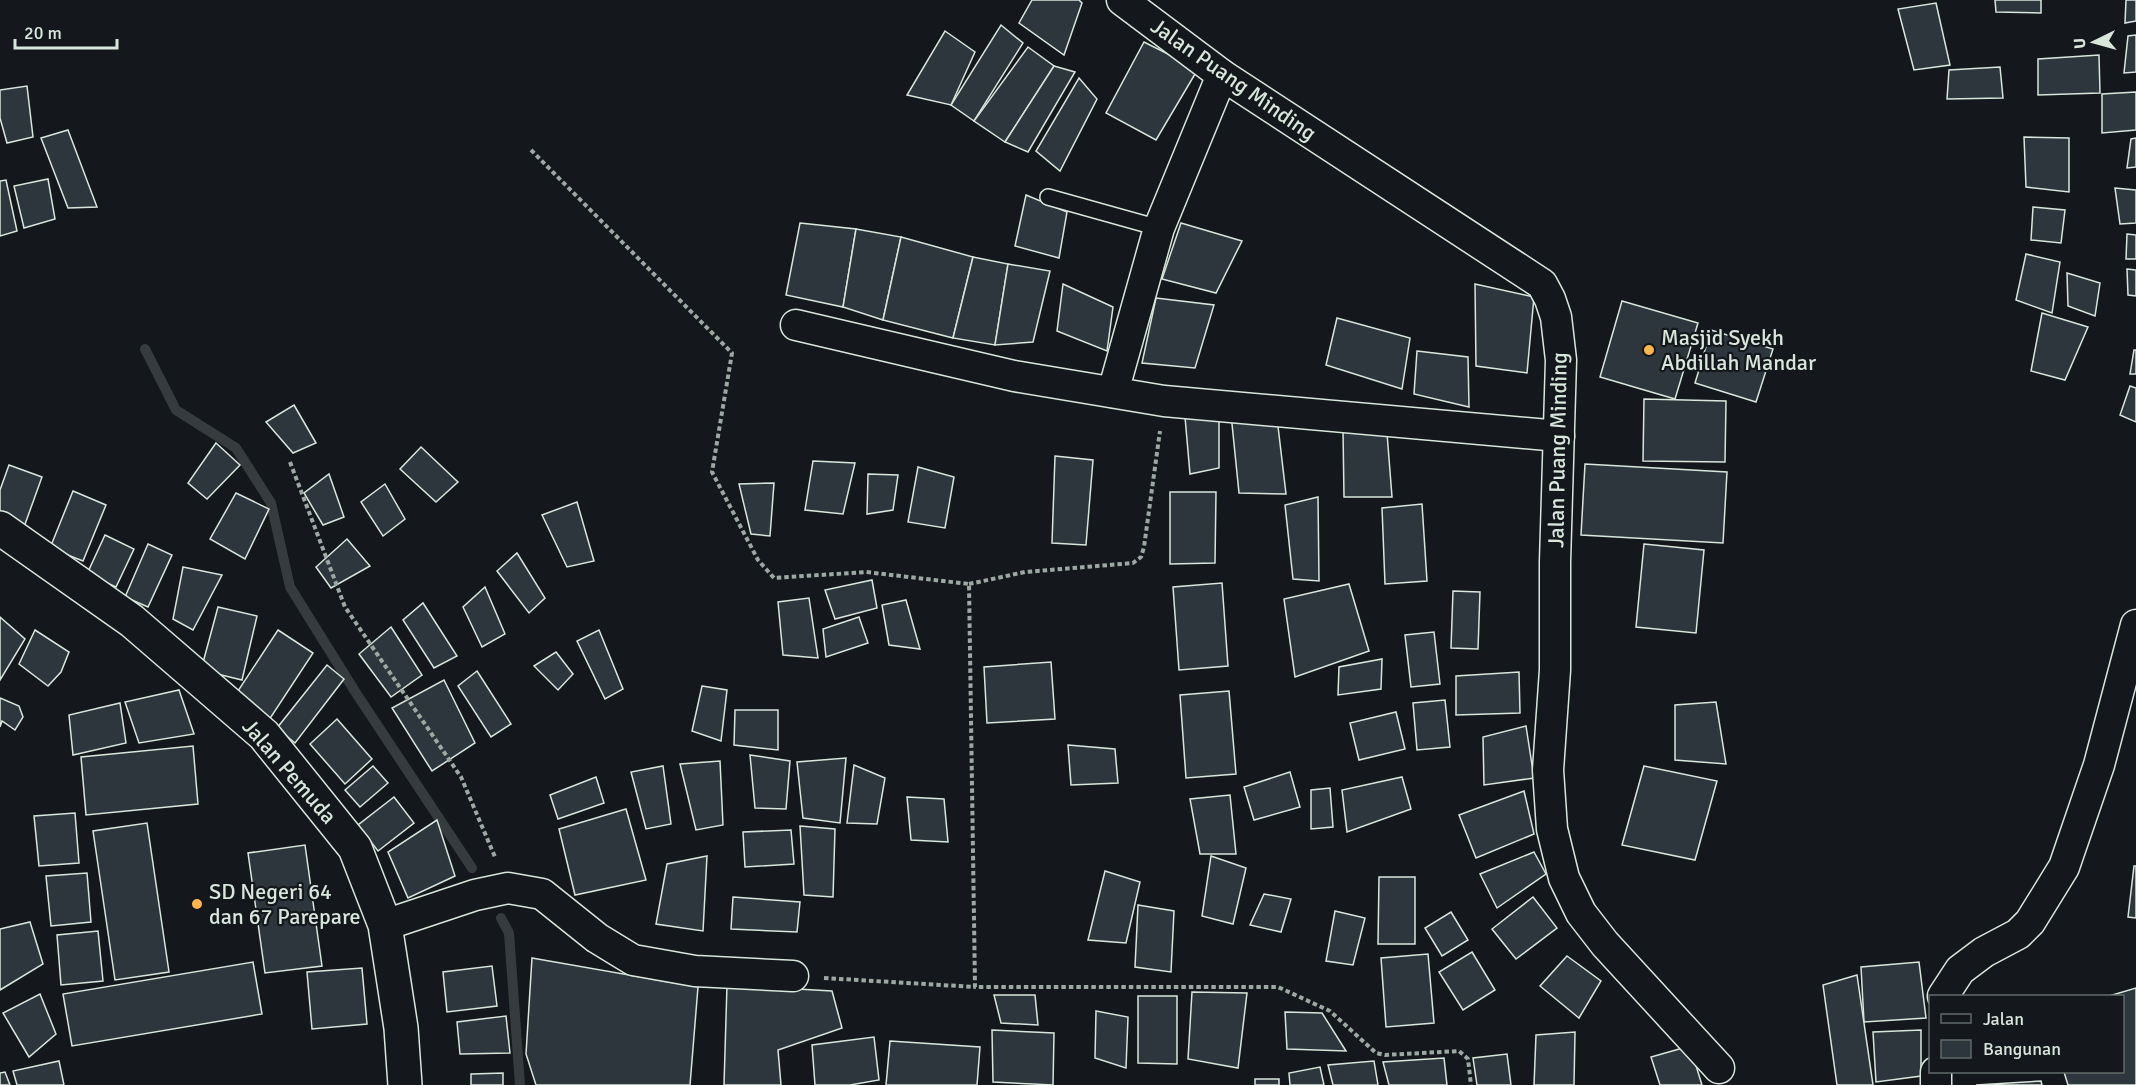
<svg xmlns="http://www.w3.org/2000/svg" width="2136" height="1085" font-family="Signika,sans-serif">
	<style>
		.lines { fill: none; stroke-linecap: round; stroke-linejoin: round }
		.stream { stroke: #363b3e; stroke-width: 10 }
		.building { fill: #2c363c; stroke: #d8e6dc; stroke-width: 1.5 }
		.lane-casing { stroke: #d8e6dc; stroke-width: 18 }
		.street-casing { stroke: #d8e6dc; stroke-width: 33 }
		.secondary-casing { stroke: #d8e6dc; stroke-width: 36 }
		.path { stroke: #9da8a2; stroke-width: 4; stroke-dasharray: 4.5 3; stroke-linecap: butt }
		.lane { stroke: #14181c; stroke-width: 15 }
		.street { stroke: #14181c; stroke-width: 30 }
		.secondary { stroke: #14181c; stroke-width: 33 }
		.poi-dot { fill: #ffb74d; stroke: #14181c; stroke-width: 2 }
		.labels { text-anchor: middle; stroke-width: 4.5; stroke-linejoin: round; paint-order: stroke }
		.street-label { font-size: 22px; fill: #d8e6dc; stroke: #14181c }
		.poi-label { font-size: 22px; fill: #d8e6dc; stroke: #14181c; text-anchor: start }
	</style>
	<rect width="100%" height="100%" fill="#14181c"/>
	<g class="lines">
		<!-- stream -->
		<g class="stream">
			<path d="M145 349 176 410 236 448 271 503 290 587 356 693 472 868"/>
			<path d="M501 918 509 933 520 1085"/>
		</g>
	</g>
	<!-- building -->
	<g class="building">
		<path d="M1032 0H1079L1082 3 1064 55 1019 23Z"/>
		<path d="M1995 0H2041V13L1996 12Z"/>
		<path d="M2126 0H2136V21L2125 23Z"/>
		<path d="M1936 3 1950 65 1914 70 1898 9Z"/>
		<path d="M1001 25 1023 43 974 121 951 105Z"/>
		<path d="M945 31 975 52 951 105 907 95Z"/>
		<path d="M2136 35V72L2124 73 2128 36Z"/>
		<path d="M1144 42 1198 69 1156 140 1106 113Z"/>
		<path d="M1028 47 1054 66 1005 142 974 121Z"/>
		<path d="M2099 55 2100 93 2038 95V59Z"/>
		<path d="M1054 66 1075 72 1028 152 1005 142Z"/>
		<path d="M2000 67 2003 98 1947 99 1949 70Z"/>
		<path d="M1079 78 1097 99 1060 171 1036 151Z"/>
		<path d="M27 86 33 137 7 143 0 118V90Z"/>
		<path d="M2136 92V130L2102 133V94Z"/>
		<path d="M68 130 97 207 68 208 41 138Z"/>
		<path d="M2024 137 2069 138V192L2026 187Z"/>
		<path d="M2136 138V167L2127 168 2131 139Z"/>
		<path d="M48 179 55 219 24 228 14 186Z"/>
		<path d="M6 180 17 231 0 236V181Z"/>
		<path d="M2115 188 2136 190V223L2120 224Z"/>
		<path d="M1026 195 1067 212 1059 258 1015 246Z"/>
		<path d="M2033 207 2065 210 2061 243 2031 240Z"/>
		<path d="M800 223 856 229 843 307 786 295Z"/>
		<path d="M1181 223 1242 241 1216 293 1162 279Z"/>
		<path d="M856 229 901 237 883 320 843 307Z"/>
		<path d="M2127 234 2136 235V259H2126Z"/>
		<path d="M901 237 973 257 953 338 883 320Z"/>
		<path d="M2026 254 2060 262 2052 313 2016 300Z"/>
		<path d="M973 257 1008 264 995 345 953 338Z"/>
		<path d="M1008 264 1050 271 1033 342 995 345Z"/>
		<path d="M2127 269 2136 270V296L2128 295Z"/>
		<path d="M2067 273 2100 283 2095 316 2068 306Z"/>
		<path d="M1063 284 1113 307 1107 351 1057 331Z"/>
		<path d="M1475 284 1534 297 1527 373 1476 366Z"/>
		<path d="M1156 298 1214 305 1195 368 1142 363Z"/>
		<path d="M1622 301 1698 323 1675 399 1600 377Z"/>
		<path d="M2042 313 2088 327 2065 380 2031 371Z"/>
		<path d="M1337 318 1410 338 1402 389 1326 365Z"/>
		<path d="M1711 330 1773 349 1756 402 1695 383Z"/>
		<path d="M2134 350H2136V374H2130Z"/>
		<path d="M1417 351 1468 357 1469 407 1414 394Z"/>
		<path d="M2130 386 2136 388V422L2120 415Z"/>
		<path d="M1644 399 1726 401 1725 462 1643 461Z"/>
		<path d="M294 405 316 443 293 453 266 422Z"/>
		<path d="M1231 414 1277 418 1286 494 1239 493Z"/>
		<path d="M1219 416V468L1190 474 1185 417Z"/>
		<path d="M1343 430 1387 433 1392 497H1344Z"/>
		<path d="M216 443 240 465 207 499 188 483Z"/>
		<path d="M421 447 458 482 436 502 400 469Z"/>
		<path d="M1055 456 1093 460 1086 545 1052 543Z"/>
		<path d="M813 461 855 463 843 514 805 510Z"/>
		<path d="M1585 464 1727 472 1723 543 1581 535Z"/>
		<path d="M9 465 42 477 24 527 0 518V490Z"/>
		<path d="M918 467 954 477 945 528 908 522Z"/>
		<path d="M329 474 344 517 323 525 304 493Z"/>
		<path d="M868 474 898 475 893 510 867 514Z"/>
		<path d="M774 483 770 536 751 534 739 484Z"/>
		<path d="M385 484 405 519 383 536 361 502Z"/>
		<path d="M73 491 106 505 83 561 50 548Z"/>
		<path d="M1170 492H1216L1215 563 1170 564Z"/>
		<path d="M236 493 269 509 245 559 210 539Z"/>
		<path d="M1318 497 1319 581 1293 579 1285 505Z"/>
		<path d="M577 502 594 561 567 567 542 515Z"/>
		<path d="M1422 504 1427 581 1385 584 1382 508Z"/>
		<path d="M105 535 134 549 116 587 87 574Z"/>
		<path d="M347 539 370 566 331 588 316 567Z"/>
		<path d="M148 544 172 555 148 607 125 597Z"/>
		<path d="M1644 544 1704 550 1696 633 1636 627Z"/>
		<path d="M517 553 545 598 529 613 497 571Z"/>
		<path d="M183 567 222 575 193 630 173 619Z"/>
		<path d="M872 580 877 608 835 619 825 590Z"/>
		<path d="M1222 583 1228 666 1179 670 1173 587Z"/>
		<path d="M1349 584 1369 651 1295 677 1284 599Z"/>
		<path d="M485 587 505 634 482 647 463 607Z"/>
		<path d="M1453 591 1480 592 1478 649 1451 648Z"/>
		<path d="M809 598 818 658 783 655 778 602Z"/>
		<path d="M906 600 920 649 889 645 882 605Z"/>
		<path d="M423 603 457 656 434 668 403 620Z"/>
		<path d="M218 607 257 616 242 680 201 670Z"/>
		<path d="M0 617 25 639 0 680Z"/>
		<path d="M859 617 868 643 826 657 823 629Z"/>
		<path d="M391 627 422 675 391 697 359 654Z"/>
		<path d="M35 630 69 652 61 672 48 686 19 664Z"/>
		<path d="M278 630 313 653 269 720 234 697Z"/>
		<path d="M599 630 623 689 605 699 577 641Z"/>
		<path d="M1434 632 1440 684 1411 687 1405 635Z"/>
		<path d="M556 652 573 674 558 690 534 666Z"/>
		<path d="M1382 659 1381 689 1338 695 1339 667Z"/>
		<path d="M1051 662 1055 719 987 723 984 667Z"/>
		<path d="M327 665 344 679 295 743 277 728Z"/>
		<path d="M477 671 511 724 491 737 458 686Z"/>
		<path d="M1519 672 1520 713 1456 715V676Z"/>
		<path d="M444 680 475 743 432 771 392 708Z"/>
		<path d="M702 686 727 690 721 741 692 731Z"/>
		<path d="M179 690 194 734 139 743 125 702Z"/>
		<path d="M1229 691 1236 774 1186 778 1180 695Z"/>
		<path d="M0 698 19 706 23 717 15 730 2 721 0 727Z"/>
		<path d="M1445 700 1450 747 1417 750 1413 703Z"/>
		<path d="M1716 702 1726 764 1675 760V705Z"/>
		<path d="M120 703 126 743 73 755 69 715Z"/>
		<path d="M735 710H778V750L734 745Z"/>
		<path d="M1396 712 1405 749 1359 760 1350 723Z"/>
		<path d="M337 719 372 759 345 784 310 744Z"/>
		<path d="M1526 726 1534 778 1484 785 1483 737Z"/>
		<path d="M1068 745 1115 749 1118 783 1071 785Z"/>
		<path d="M193 746 198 804 86 815 81 757Z"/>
		<path d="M750 755 790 761 786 809 755 808Z"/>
		<path d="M846 758 840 823 803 818 797 762Z"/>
		<path d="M720 761 723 825 696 830 680 764Z"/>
		<path d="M854 765 885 778 877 824 847 823Z"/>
		<path d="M373 766 388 783 360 807 345 790Z"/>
		<path d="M663 766 671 824 646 829 631 772Z"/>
		<path d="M1644 766 1717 781 1695 860 1622 845Z"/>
		<path d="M1290 772 1300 807 1254 820 1244 787Z"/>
		<path d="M596 777 604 803 558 819 550 795Z"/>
		<path d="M1402 777 1411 809 1347 832 1342 790Z"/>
		<path d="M1330 788 1333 827 1311 829V790Z"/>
		<path d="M1524 791 1534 834 1476 858 1459 815Z"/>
		<path d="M1230 795 1236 854H1200L1190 799Z"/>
		<path d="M394 797 414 823 378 851 358 825Z"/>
		<path d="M907 797 944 799 948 842 911 840Z"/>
		<path d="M626 809 646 880 575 895 559 829Z"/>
		<path d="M75 813 79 863 39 866 34 816Z"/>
		<path d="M437 820 455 876 408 898 388 852Z"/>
		<path d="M147 823 169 972 115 980 93 831Z"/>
		<path d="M800 826 835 829 833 897 804 895Z"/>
		<path d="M791 830 794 864 745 867 743 832Z"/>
		<path d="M305 845 322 966 265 973 248 853Z"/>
		<path d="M1534 852 1546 874 1497 908 1480 874Z"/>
		<path d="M707 856 703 931 656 924 667 864Z"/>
		<path d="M1211 856 1246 868 1233 924 1202 916Z"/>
		<path d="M2134 866H2136V918L2128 917Z"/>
		<path d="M1105 871 1140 882 1126 943 1088 940Z"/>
		<path d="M87 873 91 922 51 926 46 876Z"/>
		<path d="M1379 877H1415V944H1378Z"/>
		<path d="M1264 894 1291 899 1281 932 1250 925Z"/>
		<path d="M733 897 800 902 797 932 731 929Z"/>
		<path d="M1533 897 1557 928 1516 959 1492 929Z"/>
		<path d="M1138 905 1174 911 1171 972 1135 967Z"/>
		<path d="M1335 911 1365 918 1353 965 1326 961Z"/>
		<path d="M1451 912 1468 940 1442 956 1425 928Z"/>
		<path d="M30 922 43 964 0 990V929Z"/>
		<path d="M98 931 103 981 61 985 57 935Z"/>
		<path d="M1472 952 1495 990 1463 1010 1439 972Z"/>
		<path d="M1428 954 1434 1023 1386 1027 1381 958Z"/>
		<path d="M1567 956 1601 981 1579 1018 1540 986Z"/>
		<path d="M532 958 698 987 690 1085H536L526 1054Z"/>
		<path d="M253 962 262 1014 72 1046 63 994Z"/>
		<path d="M1919 962 1926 1018 1864 1022 1861 967Z"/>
		<path d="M492 966 497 1006 447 1012 443 972Z"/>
		<path d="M362 968 367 1024 312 1029 307 972Z"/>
		<path d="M1857 975 1873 1085H1837L1823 985Z"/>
		<path d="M727 985 832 991 842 1028 778 1050 781 1085H724Z"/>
		<path d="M2136 988V1085H2068L2064 1072H2122V996H2109Z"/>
		<path d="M1192 992 1247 993 1238 1068 1188 1059Z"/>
		<path d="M40 994 56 1034 29 1057 3 1013Z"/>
		<path d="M994 995H1035L1038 1025 1001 1023Z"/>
		<path d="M1138 996H1177V1064L1138 1063Z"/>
		<path d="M1096 1011 1128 1017 1126 1068 1095 1058Z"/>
		<path d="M1285 1012 1322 1013 1346 1051 1287 1049Z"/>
		<path d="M506 1016 510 1053 460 1054 457 1022Z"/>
		<path d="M992 1030 1054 1033 1053 1085 993 1082Z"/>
		<path d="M1921 1030V1076L1876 1082 1873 1032Z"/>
		<path d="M1575 1032 1574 1085H1534L1536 1035Z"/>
		<path d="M874 1037 879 1080 850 1085H815L812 1045Z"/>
		<path d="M890 1041 980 1047 977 1085H886Z"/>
		<path d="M1690 1046 1702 1085H1660L1651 1057Z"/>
		<path d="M1507 1054 1511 1085H1477L1473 1058Z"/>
		<path d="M1444 1058 1447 1085H1389L1383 1062Z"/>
		<path d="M59 1061 64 1085H17L13 1071Z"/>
		<path d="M1374 1061 1378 1085H1333L1328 1065Z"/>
		<path d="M1320 1067 1324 1085H1290L1289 1073Z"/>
		<path d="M5 1072 10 1085H0V1073Z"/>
		<path d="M503 1073V1085H471V1074Z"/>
		<rect x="1255" y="1079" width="24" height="6"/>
		<path d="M2041 1081 2042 1085H1976Z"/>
	</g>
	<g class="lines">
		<!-- lane casing -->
		<g class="lane-casing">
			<path id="lane" d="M1048 197 1159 228"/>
		</g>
		<!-- street casing -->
		<g class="street-casing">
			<g id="street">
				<path d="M1122 0 1222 75 1542 284 1550 299 1556 317 1561 360 1555 562V670L1548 770 1552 829 1564 878 1581 913 1605 944 1719 1068"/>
				<path d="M796 325 1014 376 1164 401 1559 436"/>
				<path d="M1113 392 1159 228 1222 75"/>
				<path d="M385 925 475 895 508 888 542 894 597 938 633 960 695 971 793 976"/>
				<path d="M1943 996 1960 970 1984 952 2018 934 2030 922 2064 867 2099 765 2136 625"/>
				<path d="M1936 1072V1085"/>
			</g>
		</g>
		<!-- secondary casing -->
		<g class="secondary-casing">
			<path id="secondary" d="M0 528 132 621 264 735 355 848 385 925 401 1028 405 1085"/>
		</g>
		<!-- path -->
		<g class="path">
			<path d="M531 150 732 353 712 472 758 560 774 578 866 572 969 584 975 987H1278L1330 1011 1376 1053 1385 1055 1459 1051 1468 1059 1471 1085"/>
			<path d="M290 462 345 607 461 777 495 857"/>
			<path d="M969 584 1025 572 1133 563 1141 557 1144 547 1160 431"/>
			<path d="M824 978 975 987"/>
		</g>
		<!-- lane -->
		<use href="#lane" class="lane"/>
		<!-- street -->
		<use href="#street" class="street"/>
		<!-- secondary -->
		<use href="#secondary" class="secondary"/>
	</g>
	<!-- markers -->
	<g class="poi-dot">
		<circle cx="1649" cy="350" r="6"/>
		<circle cx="197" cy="904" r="6"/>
	</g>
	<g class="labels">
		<!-- street labels -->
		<g class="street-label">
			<text transform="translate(1234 79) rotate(35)" y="8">Jalan Puang Minding</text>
			<text transform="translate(1557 450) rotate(-89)" y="8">Jalan Puang Minding</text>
			<text transform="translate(290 771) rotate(49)" y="8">Jalan Pemuda</text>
		</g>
		<!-- poi labels -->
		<g class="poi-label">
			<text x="1661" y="345">Masjid Syekh<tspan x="1661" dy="25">Abdillah Mandar</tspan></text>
			<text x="209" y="899">SD Negeri 64<tspan x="209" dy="25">dan 67 Parepare</tspan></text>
		</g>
	</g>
	<!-- legend -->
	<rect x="1929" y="995" width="195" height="78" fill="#14181c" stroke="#626a69" stroke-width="1.5"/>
	<rect x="1941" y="1014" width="30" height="9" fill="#14181c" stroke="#626a69" stroke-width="1.5"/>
	<text x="1983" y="1025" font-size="18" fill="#d8e6dc">Jalan</text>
	<rect x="1941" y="1040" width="30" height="18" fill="#2c363c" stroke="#626a69" stroke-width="1.5"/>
	<text x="1983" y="1055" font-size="18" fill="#d8e6dc">Bangunan</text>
	<!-- north arrow -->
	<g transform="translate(2094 42) rotate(265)" stroke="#14181c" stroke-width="4.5" paint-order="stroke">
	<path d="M0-4.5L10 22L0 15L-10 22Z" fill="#d8e6dc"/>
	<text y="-9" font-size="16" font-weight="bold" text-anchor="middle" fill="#d8e6dc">U</text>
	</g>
	<!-- scale -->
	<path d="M15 39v9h102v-9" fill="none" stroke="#d8e6dc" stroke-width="3"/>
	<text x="24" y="39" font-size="18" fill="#d8e6dc" stroke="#14181c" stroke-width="4.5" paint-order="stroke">20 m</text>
</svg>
